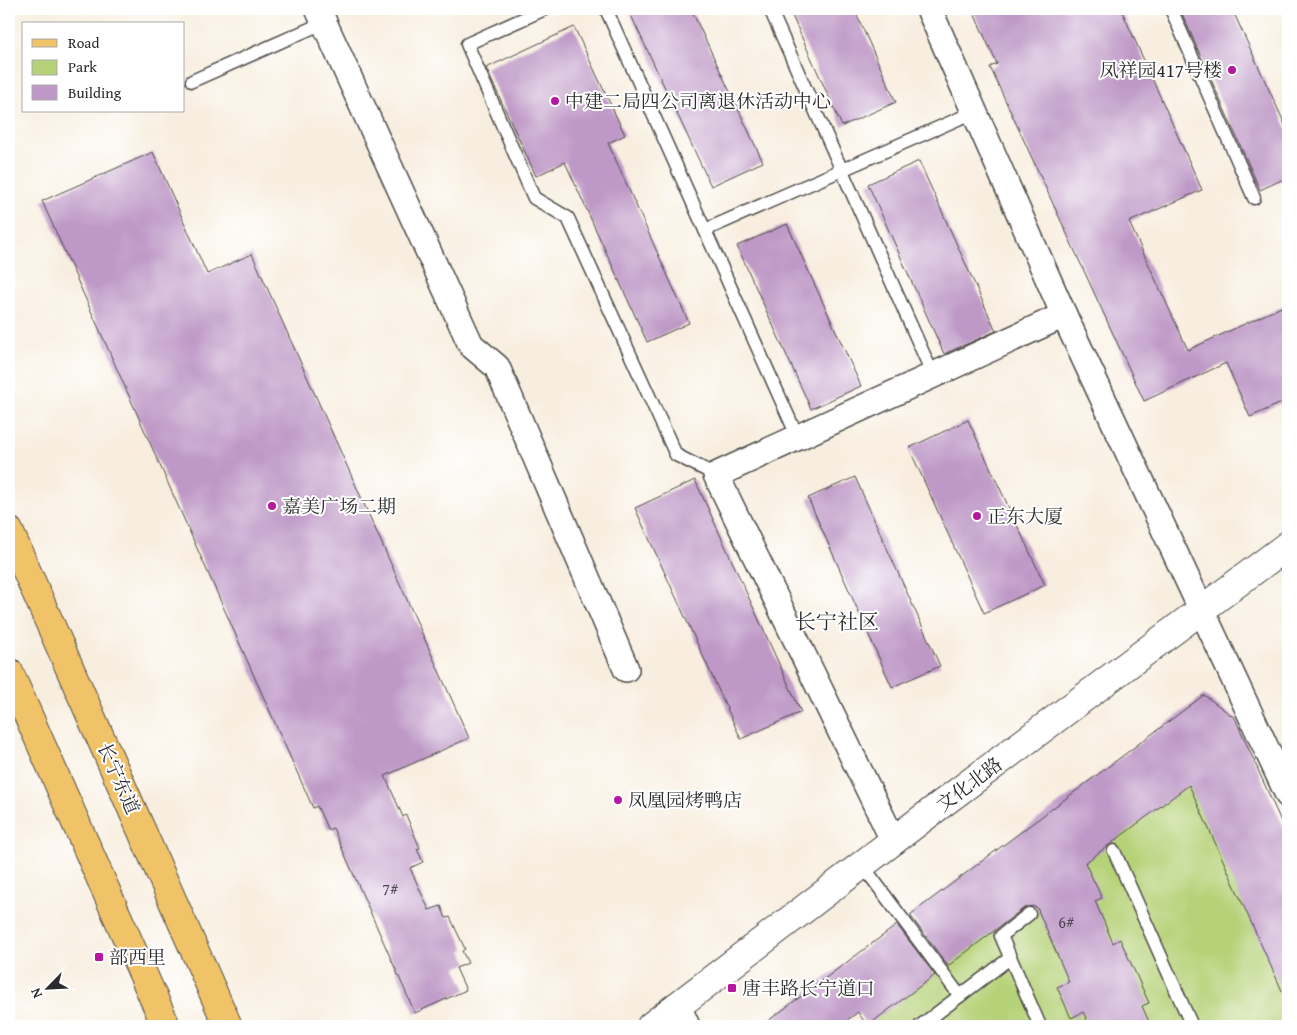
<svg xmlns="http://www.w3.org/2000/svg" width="1297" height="1035" font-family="'Gentium Book Plus','Noto Serif SC',serif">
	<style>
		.green { fill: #b6d278; stroke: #707e52 }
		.building { fill: #be98c6 }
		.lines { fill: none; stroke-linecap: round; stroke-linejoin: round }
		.service-casing { stroke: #4a4846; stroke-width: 15 }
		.minor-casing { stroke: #4a4846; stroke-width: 28 }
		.tertiary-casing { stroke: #4a4846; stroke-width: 30 }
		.primary-casing { stroke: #4a4846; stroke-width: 30 }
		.service { stroke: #fff; stroke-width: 12 }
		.minor { stroke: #fff; stroke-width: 25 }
		.tertiary { stroke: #fff; stroke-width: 28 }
		.primary { stroke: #f1c369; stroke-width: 28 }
		.poi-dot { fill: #b5179e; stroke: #fff; stroke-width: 2 }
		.labels { text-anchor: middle; stroke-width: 4; stroke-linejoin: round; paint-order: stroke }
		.number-label { font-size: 16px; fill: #504652 }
		.poi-label { font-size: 19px; fill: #2b2b2b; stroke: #fff; text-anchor: start }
		.street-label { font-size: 19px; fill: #2b2b2b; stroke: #fff }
		.quarter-label { font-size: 21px; fill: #2b2b2b; stroke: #fff }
	</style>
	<rect width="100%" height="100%" fill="#fff"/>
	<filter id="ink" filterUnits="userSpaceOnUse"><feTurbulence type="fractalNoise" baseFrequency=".02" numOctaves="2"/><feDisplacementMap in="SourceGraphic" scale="10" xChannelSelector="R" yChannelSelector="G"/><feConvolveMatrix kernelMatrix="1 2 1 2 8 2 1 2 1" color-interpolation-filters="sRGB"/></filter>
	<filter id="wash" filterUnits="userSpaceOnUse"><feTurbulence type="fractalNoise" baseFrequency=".0096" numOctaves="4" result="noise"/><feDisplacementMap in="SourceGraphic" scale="20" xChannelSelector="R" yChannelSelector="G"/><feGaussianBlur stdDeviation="1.12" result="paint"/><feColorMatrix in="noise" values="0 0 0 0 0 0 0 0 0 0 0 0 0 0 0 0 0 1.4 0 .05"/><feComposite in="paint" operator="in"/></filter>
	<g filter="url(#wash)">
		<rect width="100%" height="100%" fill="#f8eedf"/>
		<!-- green -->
		<path class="green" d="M1191 766 1288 986V1026H862Z"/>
		<g id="blocks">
			<!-- building -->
			<g class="building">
				<path d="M628 9H691L763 162 711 186Z"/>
				<path d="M789 9H854L896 102 842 126Z"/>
				<path d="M972 9H1121L1202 190 1129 222 1188 350 1288 304V400L1250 417 1226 363 1144 401 990 67 997 64Z"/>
				<path d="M1180 9H1232L1288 131V177L1260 190Z"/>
				<path d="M574 27 625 135 608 143 689 323 647 342 565 162 536 176 486 68Z"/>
				<path d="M153 152 207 274 252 254 469 738 385 776 403 817 406 815 420 848 417 849 423 862 410 868 429 910 441 906 446 918 450 917 465 949 462 951 468 963 456 968 466 990 415 1013 333 828 328 830 317 806 313 808 42 201Z"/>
				<path d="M919 161 996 331 944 354 868 184Z"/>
				<path d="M787 224 861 386 811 409 737 246Z"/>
				<path d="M968 420 1045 585 984 613 909 448Z"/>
				<path d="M855 477 940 666 892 687 808 498Z"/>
				<path d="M695 480 801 712 741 739 635 508Z"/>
				<path d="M1204 695 1235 718 1288 837V1004L1189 785 1085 863 1102 898 1095 901 1113 943 1120 939 1149 1003 1142 1006 1151 1026H1090L1083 1012 1071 1018 1057 987 1069 982 1037 908 1032 906 1024 908 948 966 910 915Z"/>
				<path d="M897 925 935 975 867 1026 858 1012 839 1026H761Z"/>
			</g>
		</g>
	</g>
	<g filter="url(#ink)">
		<use href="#blocks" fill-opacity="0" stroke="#4a4846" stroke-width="1"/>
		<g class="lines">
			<!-- service casing -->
			<g class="service-casing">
				<g id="service">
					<path d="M545 9 467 44 534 198 568 218 676 455 716 475"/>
					<path d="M606 9 798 438"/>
					<path d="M770 9 933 375"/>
					<path d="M1171 9 1254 198"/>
					<path d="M192 81 323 23"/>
					<path d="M705 230 974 112"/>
					<path d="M1114 851 1192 1026"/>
					<path d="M863 866 960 996"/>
					<path d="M1029 914 1001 936 1040 1026"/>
					<path d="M920 1026 1010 958"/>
				</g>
			</g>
			<!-- minor casing -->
			<g class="minor-casing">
				<g id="minor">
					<path d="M318 9 471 345 497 367 626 669"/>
					<path d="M929 9 1064 315 1288 795"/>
					<path d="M894 842 716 475 1064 315"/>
					<path d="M678 1006 687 1026"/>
				</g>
			</g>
			<!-- tertiary casing -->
			<g class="tertiary-casing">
				<path id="tertiary" d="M651 1026 935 809 1288 545"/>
			</g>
			<!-- primary casing -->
			<g class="primary-casing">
				<g id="primary">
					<path d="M9 531 228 1026"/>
					<path d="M9 672 166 1026"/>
				</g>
			</g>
			<!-- service -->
			<use href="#service" class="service"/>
			<!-- minor -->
			<use href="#minor" class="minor"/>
			<!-- tertiary -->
			<use href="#tertiary" class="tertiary"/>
			<!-- primary -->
			<use href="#primary" class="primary"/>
		</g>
	</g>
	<!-- markers -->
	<g class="poi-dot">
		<circle cx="1232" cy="70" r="5"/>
		<circle cx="555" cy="101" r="5"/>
		<circle cx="272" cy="506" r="5"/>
		<circle cx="977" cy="516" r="5"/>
		<circle cx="618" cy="800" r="5"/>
		<rect x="94" y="952" width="10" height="10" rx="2.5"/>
		<rect x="727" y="983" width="10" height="10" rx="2.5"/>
	</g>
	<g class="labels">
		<!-- number labels -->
		<g class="number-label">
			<text x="390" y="895">7#</text>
			<text x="1066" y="928">6#</text>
		</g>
		<!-- poi labels -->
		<g class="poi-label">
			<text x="1222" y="77" text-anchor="end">凤祥园417号楼</text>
			<text x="565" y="108">中建二局四公司离退休活动中心</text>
			<text x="282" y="513">嘉美广场二期</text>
			<text x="987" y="523">正东大厦</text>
			<text x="628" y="807">凤凰园烤鸭店</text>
			<text x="109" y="964">部西里</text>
			<text x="742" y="995">唐丰路长宁道口</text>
		</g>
		<!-- street labels -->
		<g class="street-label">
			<text transform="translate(119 778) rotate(66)" y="7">长宁东道</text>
			<text transform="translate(969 784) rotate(-37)" y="7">文化北路</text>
		</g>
		<!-- quarter labels -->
		<g class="quarter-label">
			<text x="837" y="629">长宁社区</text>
		</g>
	</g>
	<!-- margin -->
	<rect width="1297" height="1035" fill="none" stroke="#fff" stroke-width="30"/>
	<!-- legend -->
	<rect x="22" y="22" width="162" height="90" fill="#ffffff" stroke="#aaaaaa"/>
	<rect x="32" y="39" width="25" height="8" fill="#f1c369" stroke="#aaaaaa"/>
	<text x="68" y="48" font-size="15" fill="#2b2b2b">Road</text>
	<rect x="32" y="60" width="25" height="15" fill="#b6d278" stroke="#aaaaaa"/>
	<text x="68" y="72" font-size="15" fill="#2b2b2b">Park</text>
	<rect x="32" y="85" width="25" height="15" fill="#be98c6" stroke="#aaaaaa"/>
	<text x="68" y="98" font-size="15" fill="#2b2b2b">Building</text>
	<!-- north arrow -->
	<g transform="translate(48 988) rotate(246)" stroke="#ffffff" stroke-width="4" paint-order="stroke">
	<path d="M0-4L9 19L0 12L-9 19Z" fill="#2b2b2b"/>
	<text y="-8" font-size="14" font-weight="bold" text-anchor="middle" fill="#2b2b2b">N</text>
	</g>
</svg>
